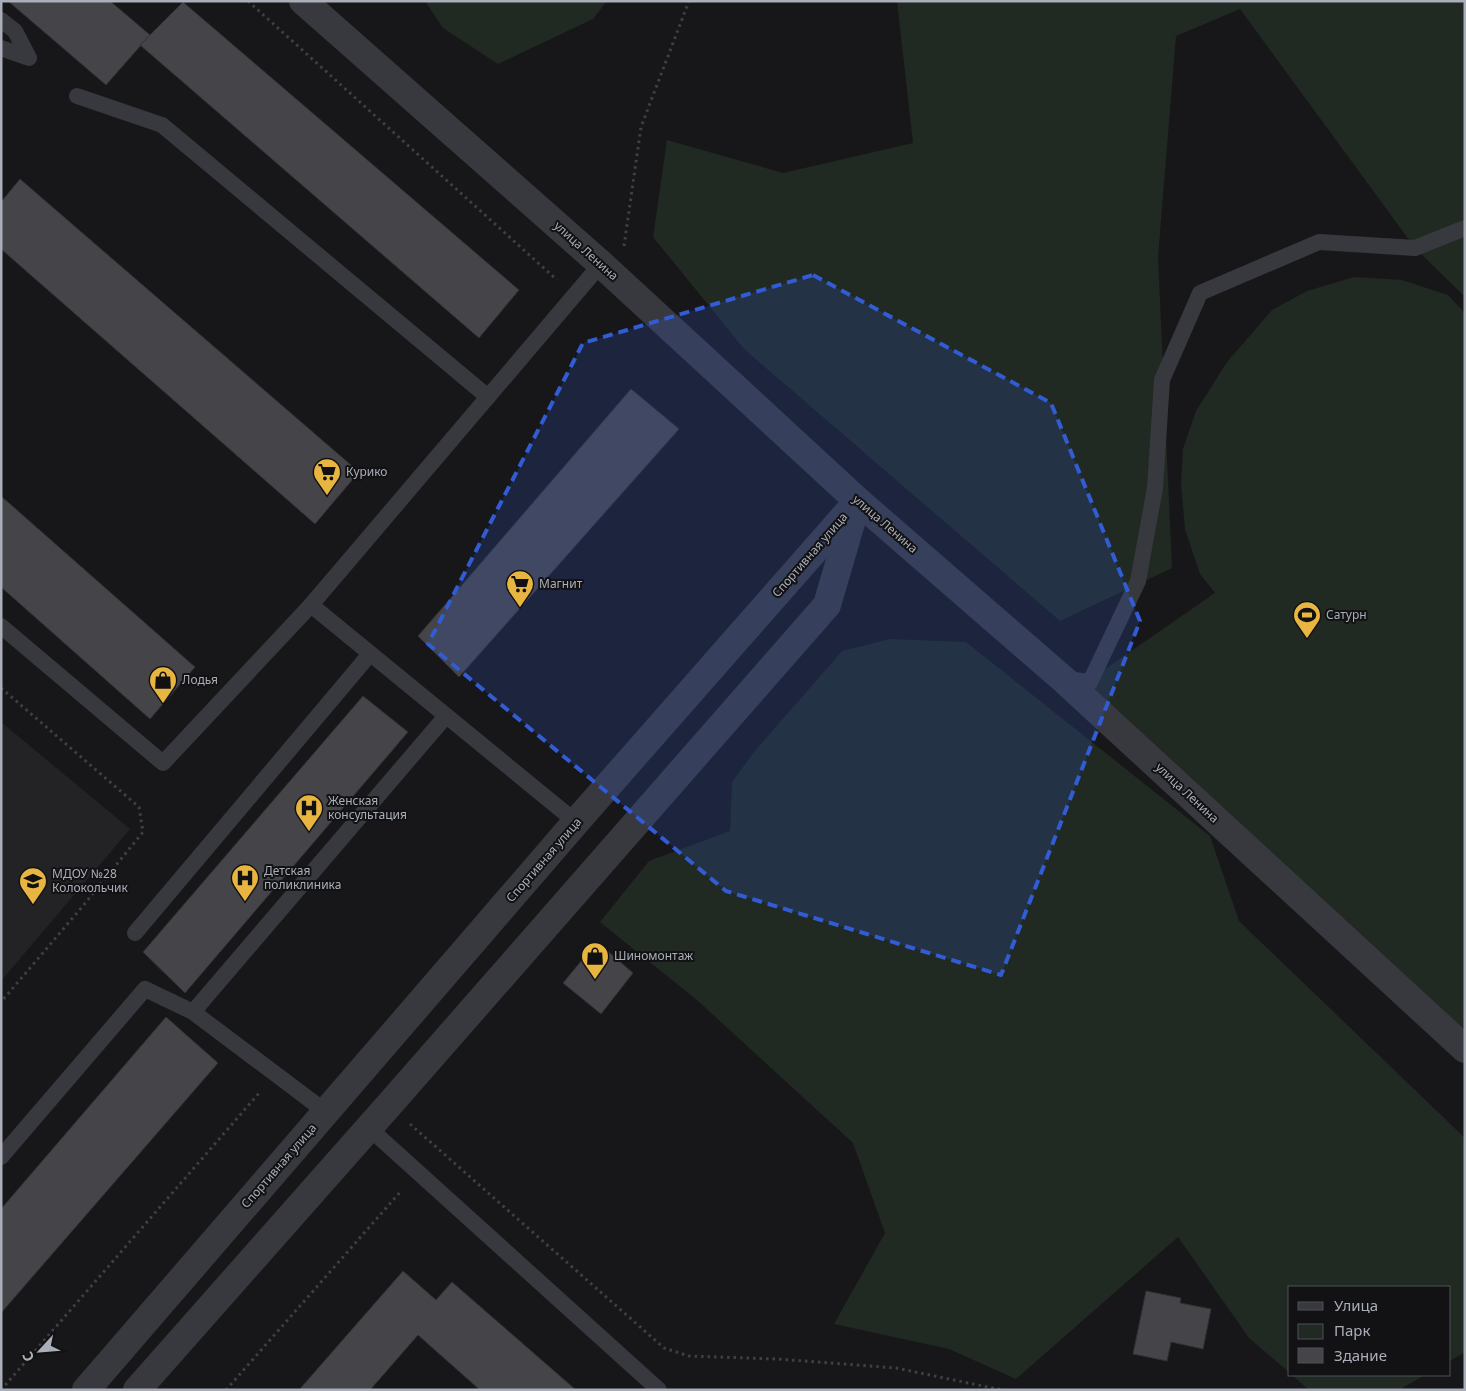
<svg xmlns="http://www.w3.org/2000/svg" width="1466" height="1391" font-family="'Noto Sans',sans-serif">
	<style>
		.built { fill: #232326 }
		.green { fill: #212923 }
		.building { fill: #444449; stroke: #313135 }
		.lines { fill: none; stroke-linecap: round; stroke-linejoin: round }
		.path { stroke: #3e4045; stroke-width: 3; stroke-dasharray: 2.5 4; stroke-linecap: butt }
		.service { stroke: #38393e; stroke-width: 16 }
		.minor { stroke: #38393e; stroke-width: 28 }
		.tertiary { stroke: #38393e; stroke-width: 28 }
		.marked { fill: #325cd3; fill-opacity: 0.2; stroke: #325cd3; stroke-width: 4; stroke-dasharray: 10 6; stroke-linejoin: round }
		.labels { text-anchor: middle; stroke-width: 4; stroke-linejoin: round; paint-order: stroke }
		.street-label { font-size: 12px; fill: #aaaeb8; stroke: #121214 }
		.poi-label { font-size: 12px; fill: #aaaeb8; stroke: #121214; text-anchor: start }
	</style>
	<rect width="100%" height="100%" fill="#171719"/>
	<!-- built -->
	<path class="built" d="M1 722 130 829 1 981Z"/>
	<!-- green -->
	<g class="green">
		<path d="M425 1H607L593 19 498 64 443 28Z"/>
		<path d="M897 1H1465V297L1415 248 1240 9 1176 36 1158 257 1172 568 1060 621 744 349 653 237 667 140 783 173 913 143Z"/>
		<path d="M1354 277 1402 280 1448 295 1465 313V1045L1082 685 1215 593 1200 574 1185 529 1181 483 1183 449 1196 411 1227 362 1272 310 1307 291Z"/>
		<path d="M890 639 966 642 1210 836 1239 921 1465 1138V1352L1450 1361V1287H1290V1373L1249 1338 1178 1237 1016 1379 949 1349 834 1324 885 1233 853 1143 698 1001 600 922 649 861 730 831 732 782 754 752 842 651Z"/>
		<path d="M1292 1375H1425L1399 1390H1309Z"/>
	</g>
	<!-- building -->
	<g class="building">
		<path d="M8 1H110L150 35 106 85Z"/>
		<path d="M183 2 519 290 479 338 140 45Z"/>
		<path d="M20 179 359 472 315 524 1 249V202Z"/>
		<path d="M631 389 679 429 459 677 418 636Z"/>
		<path d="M1 496 195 667 150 719 1 587Z"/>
		<path d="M363 696 408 732 185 993 143 952Z"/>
		<path d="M597 942 633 973 601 1014 563 983Z"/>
		<path d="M166 1017 218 1063 1 1313V1209Z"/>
		<path d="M403 1271 436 1300 452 1282 576 1390H480L418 1335 370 1390H299Z"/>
		<path d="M1146 1291 1181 1298 1180 1303 1211 1309 1203 1349 1171 1342 1167 1361 1133 1354Z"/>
	</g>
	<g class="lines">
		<!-- path -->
		<g class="path">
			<path d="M248 1 557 280"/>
			<path d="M624 246 641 127 689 1"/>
			<path d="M1 688 139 807 143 832 82 907 1 1002"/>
			<path d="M410 1124 664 1348 689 1356 777 1359 896 1368 1002 1390"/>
			<path d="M1 1390 260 1092"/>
			<path d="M226 1390 402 1190"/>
		</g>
		<!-- service -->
		<g class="service">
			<path d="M1 20 15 31 29 58 1 48"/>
			<path d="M77 96 162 125 488 397"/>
			<path d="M311 605 601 264"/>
			<path d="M1 626 163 763 311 605 576 822"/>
			<path d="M1066 679 1090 682 1138 581 1155 488 1162 380 1200 293 1319 242 1415 248 1465 228"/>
			<path d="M135 933 370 654"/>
			<path d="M193 1012 446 716"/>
			<path d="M369 1128 659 1390"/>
			<path d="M1 1157 145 989 193 1012 326 1112"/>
		</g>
		<!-- minor -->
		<g class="minor">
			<path d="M86 1390 576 822 858 501"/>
			<path d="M137 1390 389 1105 827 605 855 509"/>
		</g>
		<!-- tertiary -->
		<path class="tertiary" d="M303 1 601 264 858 501 1063 679 1465 1049"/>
	</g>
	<!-- marked area -->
	<path class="marked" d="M813 275 1051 403 1140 621 1001 975 726 891 428 644 583 343Z"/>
	<!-- icons -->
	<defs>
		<g id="supermarket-pin" transform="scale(1.4375)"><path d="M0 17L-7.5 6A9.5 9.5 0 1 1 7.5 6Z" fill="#e8b640" stroke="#121214"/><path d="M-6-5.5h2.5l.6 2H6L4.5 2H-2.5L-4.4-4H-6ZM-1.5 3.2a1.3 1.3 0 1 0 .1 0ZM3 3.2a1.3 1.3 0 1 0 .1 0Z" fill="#111"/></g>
		<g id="stadium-pin" transform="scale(1.4375)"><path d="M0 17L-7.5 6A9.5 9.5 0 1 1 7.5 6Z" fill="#e8b640" stroke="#121214"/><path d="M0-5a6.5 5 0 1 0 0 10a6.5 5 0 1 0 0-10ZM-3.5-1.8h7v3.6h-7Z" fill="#111"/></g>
		<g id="shop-pin" transform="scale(1.4375)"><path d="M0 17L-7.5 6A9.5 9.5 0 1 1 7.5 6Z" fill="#e8b640" stroke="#121214"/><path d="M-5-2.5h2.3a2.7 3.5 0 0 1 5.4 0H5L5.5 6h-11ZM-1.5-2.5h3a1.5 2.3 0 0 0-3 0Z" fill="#111"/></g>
		<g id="hospital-pin" transform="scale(1.4375)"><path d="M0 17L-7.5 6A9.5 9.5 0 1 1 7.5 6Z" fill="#e8b640" stroke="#121214"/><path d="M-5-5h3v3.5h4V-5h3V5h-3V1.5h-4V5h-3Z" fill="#111"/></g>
		<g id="school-pin" transform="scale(1.4375)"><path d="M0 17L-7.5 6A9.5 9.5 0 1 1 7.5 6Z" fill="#e8b640" stroke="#121214"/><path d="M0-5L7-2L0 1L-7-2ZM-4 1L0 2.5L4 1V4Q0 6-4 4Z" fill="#111"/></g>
	</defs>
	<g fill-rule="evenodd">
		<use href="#supermarket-pin" x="327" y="472"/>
		<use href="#supermarket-pin" x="520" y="584"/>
		<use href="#stadium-pin" x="1307" y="615"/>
		<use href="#shop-pin" x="163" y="680"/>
		<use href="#hospital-pin" x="309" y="808"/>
		<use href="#hospital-pin" x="245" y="878"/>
		<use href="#school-pin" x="33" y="881"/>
		<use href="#shop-pin" x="595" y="956"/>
	</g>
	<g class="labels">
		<!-- street labels -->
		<g class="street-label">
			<text transform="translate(586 251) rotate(42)" y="4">улица Ленина</text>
			<text transform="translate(885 524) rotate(41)" y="4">улица Ленина</text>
			<text transform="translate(810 555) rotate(-49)" y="4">Спортивная улица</text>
			<text transform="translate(1187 793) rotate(43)" y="4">улица Ленина</text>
			<text transform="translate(544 860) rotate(-49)" y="4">Спортивная улица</text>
			<text transform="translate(279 1166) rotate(-49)" y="4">Спортивная улица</text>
		</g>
		<!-- poi labels -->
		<g class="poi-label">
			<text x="346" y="476">Курико</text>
			<text x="539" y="588">Магнит</text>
			<text x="1326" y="619">Сатурн</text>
			<text x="182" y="684">Лодья</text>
			<text x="328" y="805">Женская<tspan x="328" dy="14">консультация</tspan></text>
			<text x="264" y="875">Детская<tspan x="264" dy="14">поликлиника</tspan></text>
			<text x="52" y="878">МДОУ №28<tspan x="52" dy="14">Колокольчик</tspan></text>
			<text x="614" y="960">Шиномонтаж</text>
		</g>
	</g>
	<!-- border -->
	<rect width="1466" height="1391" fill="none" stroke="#aaaeb8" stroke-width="5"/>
	<!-- legend -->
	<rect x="1288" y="1286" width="162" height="90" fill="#121214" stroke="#4f5056"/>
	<rect x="1298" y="1302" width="25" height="8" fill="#38393e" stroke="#4f5056"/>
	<text x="1334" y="1311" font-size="15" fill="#aaaeb8">Улица</text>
	<rect x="1298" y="1324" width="25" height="15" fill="#212923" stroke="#4f5056"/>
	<text x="1334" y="1336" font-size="15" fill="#aaaeb8">Парк</text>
	<rect x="1298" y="1348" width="25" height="15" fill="#444449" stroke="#4f5056"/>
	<text x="1334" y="1361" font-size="15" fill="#aaaeb8">Здание</text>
	<!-- north arrow -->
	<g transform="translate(40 1351) rotate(244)" stroke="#121214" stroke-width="4" paint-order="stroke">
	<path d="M0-4L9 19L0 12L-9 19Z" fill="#aaaeb8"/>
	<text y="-8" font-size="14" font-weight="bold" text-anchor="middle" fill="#aaaeb8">С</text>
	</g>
</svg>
